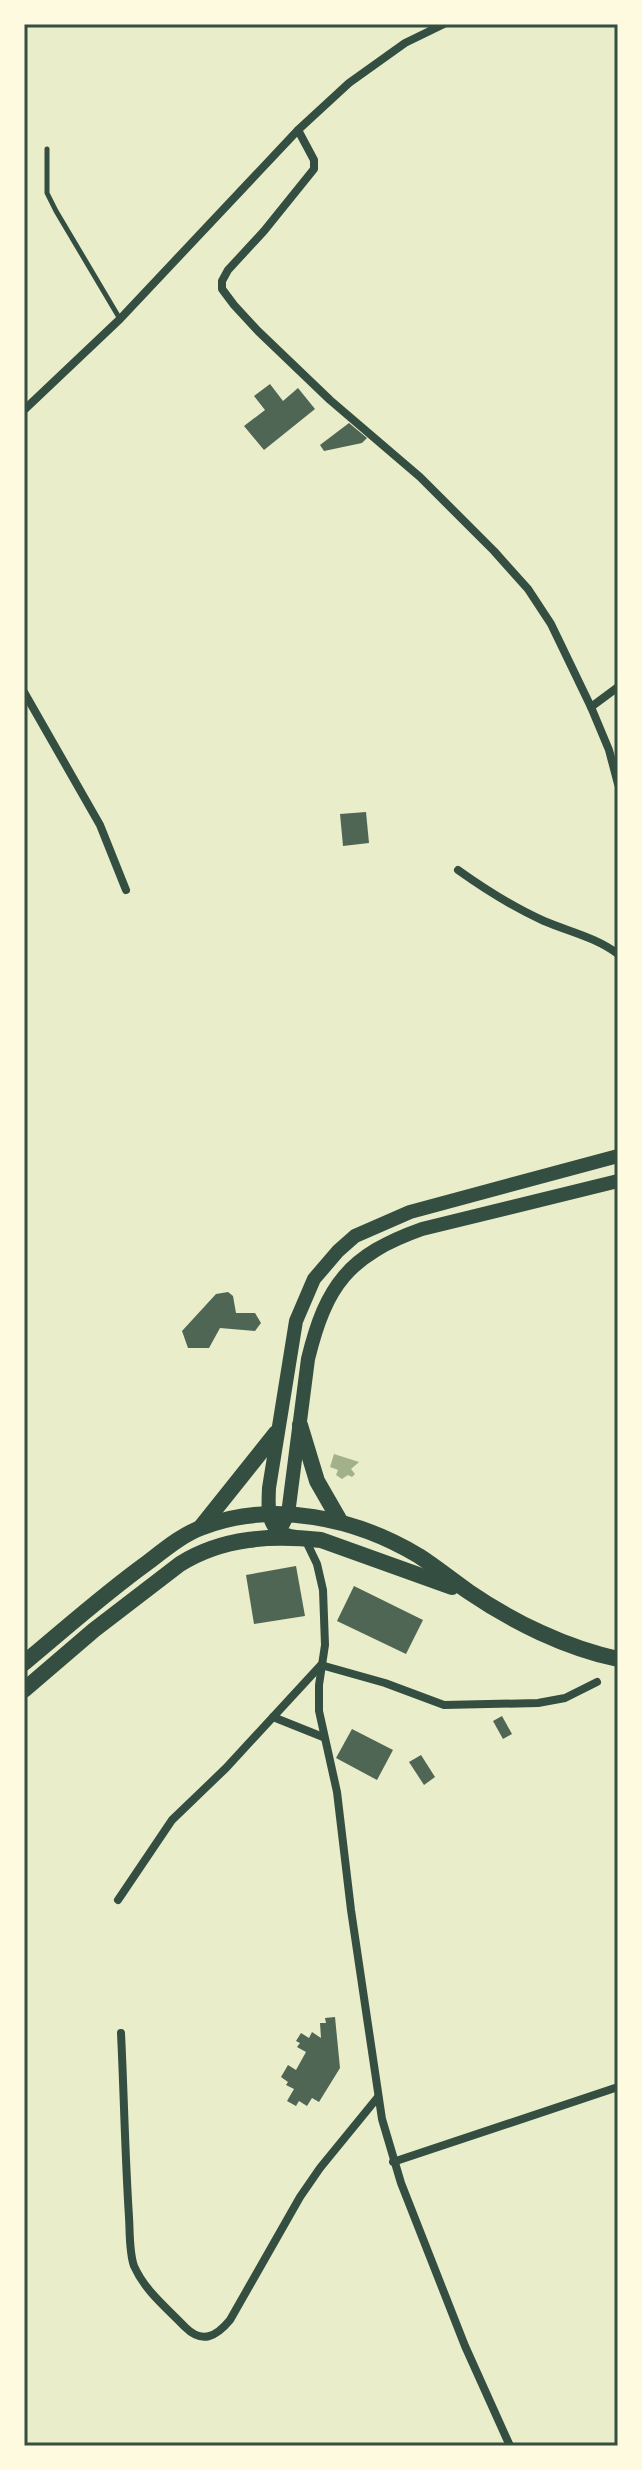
<svg xmlns="http://www.w3.org/2000/svg" width="642" height="2470" font-family="Quicksand,sans-serif">
	<style>
		.water { fill: #a3b18a }
		.building { fill: #4f6655 }
		.lines { fill: none; stroke-linecap: round; stroke-linejoin: round }
		.service { stroke: #344e41; stroke-width: 5 }
		.minor { stroke: #344e41; stroke-width: 8 }
		.tertiary { stroke: #344e41; stroke-width: 14 }
		.secondary { stroke: #344e41; stroke-width: 16 }
		.neatline { fill: none; stroke: #344e41; stroke-width: 3 }
	</style>
	<rect width="100%" height="100%" fill="#e9edc9"/>
	<!-- water -->
	<path class="water" d="M334 1454 359 1462 351 1469 355 1474 352 1477 348 1475 342 1479 336 1475 338 1470 330 1467Z"/>
	<!-- building -->
	<g class="building">
		<path d="M270 384 283 401 298 388 315 409 264 450 244 426 265 410 254 396Z"/>
		<path d="M349 423 367 438 362 443 324 451 320 445Z"/>
		<path d="M366 812 369 843 343 846 340 814Z"/>
		<path d="M228 1292 233 1296 236 1313H255L261 1323 255 1331 220 1328 209 1348H188L182 1331 216 1294Z"/>
		<path d="M296 1566 305 1616 254 1624 246 1575Z"/>
		<path d="M354 1586 423 1620 406 1654 337 1621Z"/>
		<path d="M502 1716 512 1734 503 1739 493 1721Z"/>
		<path d="M352 1729 393 1750 377 1780 336 1758Z"/>
		<path d="M421 1755 435 1777 424 1785 409 1762Z"/>
		<path d="M335 2017 340 2068 319 2102 312 2098 307 2106 299 2101 296 2106 287 2101 294 2089 286 2085 288 2082 281 2077 288 2065 296 2070 306 2052 297 2047 300 2043 296 2041 301 2033 309 2038 312 2032 321 2038 320 2023H326L325 2018Z"/>
	</g>
	<g class="lines">
		<!-- service -->
		<path class="service" d="M47 149V193L56 211 120 319"/>
		<!-- minor -->
		<g class="minor">
			<path d="M298 130 314 160V169L264 231 228 270 222 281V289L234 305 258 331 330 400 420 477 494 551 528 589 551 624 591 707 609 750 618 784"/>
			<path d="M24 410 120 319 298 130 349 83 405 43 444 24"/>
			<path d="M24 692 100 825 126 890"/>
			<path d="M591 707 618 687"/>
			<path d="M458 870C486 890 513 907 544 921 570 932 595 937 618 954"/>
			<path d="M305 1539 317 1564 323 1590 325 1645 319 1685V1711L337 1792 351 1910 382 2119 401 2183 465 2346 510 2446"/>
			<path d="M273 1717 323 1737"/>
			<path d="M118 1900 172 1820 226 1768 321 1665 385 1683 444 1705 538 1703 565 1698 597 1682"/>
			<path d="M121 2033C124 2095 125 2156 129 2217 130 2232 129 2252 134 2266 145 2291 167 2308 185 2327 202 2344 216 2337 230 2320L300 2197 320 2168 378 2097"/>
			<path d="M393 2162 618 2087"/>
		</g>
		<!-- tertiary -->
		<g class="tertiary">
			<path d="M283 1524 288 1514 308 1359C326 1285 349 1255 422 1229L618 1181"/>
			<path d="M296 1537C266 1534 268 1511 269 1488L296 1321 314 1279 338 1251 355 1236 410 1212 618 1156"/>
		</g>
		<!-- secondary -->
		<g class="secondary">
			<path d="M300 1425 317 1481 340 1521"/>
			<path d="M201 1527 276 1433"/>
			<path d="M24 1663C65 1629 104 1594 147 1563 164 1550 183 1534 203 1527 274 1500 356 1518 419 1556 436 1567 452 1580 469 1592 513 1622 566 1648 618 1659"/>
			<path d="M24 1690 94 1630 180 1564C223 1537 272 1535 321 1540L452 1587"/>
		</g>
	</g>
	<!-- border -->
	<rect width="642" height="2470" fill="none" stroke="#fefae0" stroke-width="52"/>
	<rect x="26" y="26" width="590" height="2418" class="neatline"/>
</svg>
